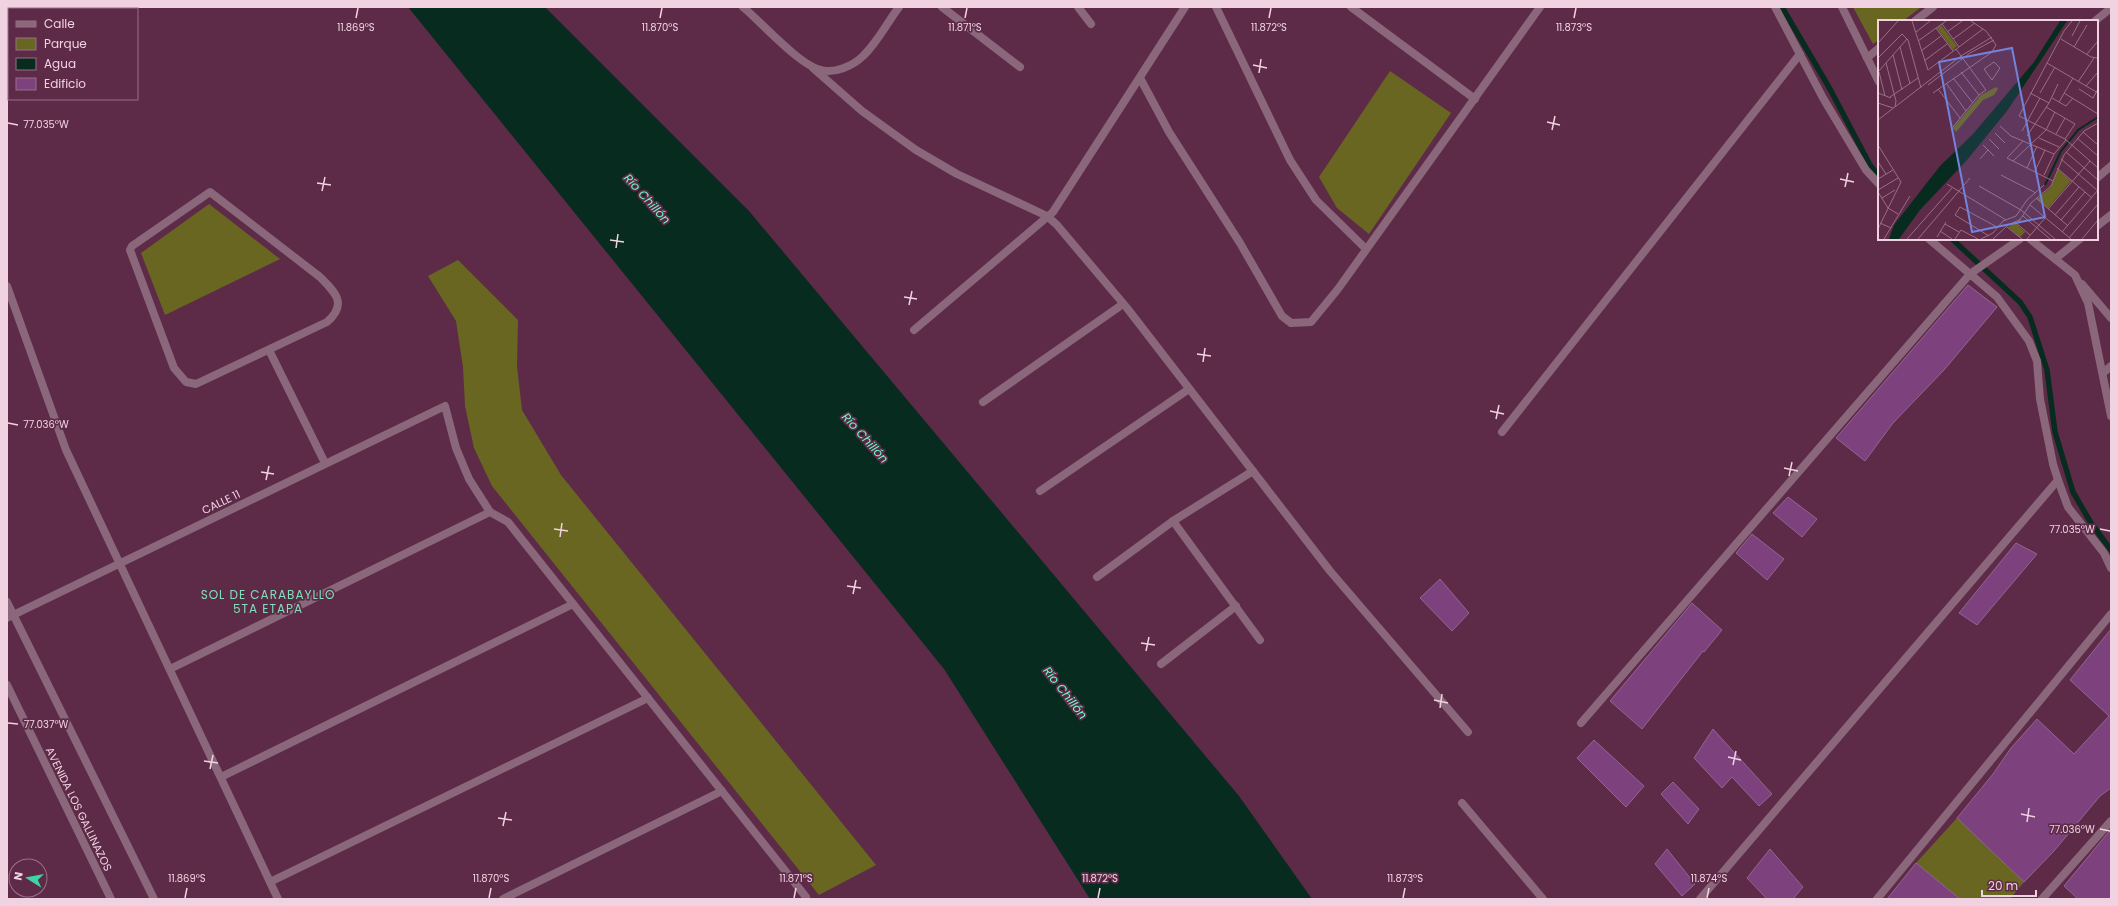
<svg xmlns="http://www.w3.org/2000/svg" width="2118" height="906" font-family="Poppins,sans-serif">
	<style>
		.green { fill: #696622 }
		.water { fill: #082b1f }
		.lines { fill: none; stroke-linecap: round; stroke-linejoin: round }
		.stream { stroke: #082b1f; stroke-width: 5.5 }
		.building { fill: #7d427e; stroke: #906691 }
		.service { stroke: #8a677a; stroke-width: 8 }
		.minor { stroke: #8a677a; stroke-width: 8 }
		.tertiary { stroke: #8a677a; stroke-width: 8 }
		.ticks { fill: none; stroke: #f1d2e1; stroke-width: 1.5 }
		.labels { text-anchor: middle; stroke-width: 3.5; stroke-linejoin: round; paint-order: stroke }
		.street-label { font-size: 11px; fill: #f1d2e1; stroke: #5d2b48 }
		.water-label { font-size: 12px; font-style: italic; fill: #6cfbc8; stroke: #5d2b48 }
		.neighbourhood-label { font-size: 12px; letter-spacing: 1px; fill: #85ddb9; stroke: #5d2b48 }
		.inset-river { fill: none; stroke: #082b1f; stroke-width: 2 }
		.inset-road { fill: none; stroke: #986e85; stroke-width: 1 }
		.view { fill: #7283dc; fill-opacity: 0.15; stroke: #7283dc; stroke-width: 2 }
		.inset-edge { fill: none; stroke: #f1d2e1; stroke-width: 2 }
		.ticks-label { font-size: 10px; text-anchor: middle; fill: #f1d2e1; stroke: #5d2b48; stroke-width: 3.5; stroke-linejoin: round; paint-order: stroke }
	</style>
	<rect width="100%" height="100%" fill="#5d2b48"/>
	<!-- green -->
	<g class="green">
		<path d="M1853 7H1921L1903 21H1879V40L1873 44Z"/>
		<path d="M1390 71 1451 113 1369 234 1337 208 1319 177Z"/>
		<path d="M209 204 280 259 165 315 141 253Z"/>
		<path d="M458 260 518 320 517 366 522 410 561 475 876 865 819 895 492 486 474 448 465 406 463 367 456 321 428 276Z"/>
		<path d="M1957 818 2024 882 2010 899H1960L1916 863Z"/>
	</g>
	<!-- water -->
	<path class="water" d="M408 7H545L749 211 1239 796 1312 899H1090L944 669Z"/>
	<g class="lines">
		<!-- stream -->
		<g class="stream">
			<path d="M1782 7 1830 89 1870 165 1879 176"/>
			<path d="M1952 239 2020 302 2030 317 2047 370 2055 432 2073 492 2091 523 2111 550"/>
		</g>
	</g>
	<!-- building -->
	<g class="building">
		<path d="M1968 285 1997 307 1944 370 1893 423 1865 461 1836 438Z"/>
		<path d="M1788 497 1817 519 1802 537 1773 513Z"/>
		<path d="M1752 534 1784 559 1767 580 1736 553Z"/>
		<path d="M2016 543 2037 554 1977 625 1959 613Z"/>
		<path d="M1440 579 1469 613 1452 631 1420 598Z"/>
		<path d="M1692 603 1722 630 1704 652 1703 651 1642 729 1610 701Z"/>
		<path d="M2111 629V788L2100 796 2054 851 2024 882 1957 818 1993 774 2011 748 2037 719 2074 754 2109 716 2070 680Z"/>
		<path d="M1713 729 1772 794 1759 806 1732 777 1722 788 1694 758Z"/>
		<path d="M1594 740 1644 786 1626 807 1577 758Z"/>
		<path d="M1673 782 1699 809 1688 824 1661 794Z"/>
		<path d="M2111 829V899H2078L2064 886Z"/>
		<path d="M1667 849 1695 884 1682 896 1655 864Z"/>
		<path d="M1770 849 1803 887 1793 899H1767L1747 878Z"/>
		<path d="M1916 863 1960 899H1887Z"/>
	</g>
	<g class="lines">
		<!-- service -->
		<path class="service" d="M813 68 862 111 916 150 957 174 1047 216 1057 225 1127 308 1330 571 1468 732"/>
		<!-- minor -->
		<g class="minor">
			<path d="M743 7C761 22 800 66 821 70 834 74 853 66 863 56 877 43 887 23 899 7"/>
			<path d="M942 7 1020 67"/>
			<path d="M1078 7 1091 24"/>
			<path d="M1216 7 1290 160 1316 200 1366 249"/>
			<path d="M1351 7 1475 99"/>
			<path d="M1775 7 1823 98 1866 170 1879 184"/>
			<path d="M1842 7 1879 82"/>
			<path d="M1915 21 1933 7"/>
			<path d="M2095 21 2111 8"/>
			<path d="M1867 58 1879 48"/>
			<path d="M1140 78 1169 132 1240 243 1282 316 1291 323 1311 322 1338 289 1540 7"/>
			<path d="M2097 178 2111 166"/>
			<path d="M210 192 320 277C335 292 348 304 327 322L196 384 186 382 174 368 130 250 132 246Z"/>
			<path d="M2097 226 2111 215"/>
			<path d="M1929 239 1997 297 2029 341 2037 361 2040 399 2053 464 2058 480 2068 507 2104 553 2111 568"/>
			<path d="M2030 239 2075 275 2088 303 2111 416"/>
			<path d="M2055 259 2080 239"/>
			<path d="M2082 284 2111 318"/>
			<path d="M7 286 66 450 278 899"/>
			<path d="M914 330 1053 212 1185 7"/>
			<path d="M269 350 325 463"/>
			<path d="M2103 373 2111 366"/>
			<path d="M983 402 1123 304"/>
			<path d="M1502 432 1800 54"/>
			<path d="M1040 491 1189 389"/>
			<path d="M1173 521 1260 640"/>
			<path d="M1097 577 1173 521 1253 471"/>
			<path d="M7 602 154 899"/>
			<path d="M7 618 445 406 456 448 469 479 490 512 508 522 806 897"/>
			<path d="M1161 664 1236 606"/>
			<path d="M170 669 490 512"/>
			<path d="M1581 723 1970 274 2020 239"/>
			<path d="M221 777 573 604"/>
			<path d="M1462 803 1543 899"/>
			<path d="M270 882 648 698"/>
			<path d="M503 899 722 791"/>
			<path d="M1700 899 2058 480"/>
			<path d="M1877 899 2111 614"/>
			<path d="M2042 899 2111 821"/>
		</g>
		<!-- tertiary -->
		<path class="tertiary" d="M7 685 111 899"/>
	</g>
	<!-- ticks -->
	<path class="ticks" d="M356 18 358 8M660 18 662 8M965 18 967 8M1269 18 1271 8M1574 18 1576 8M1253 65 1267 68M1259 73 1261 59M1547 122 1560 125M8 123 18 125M1552 130 1555 116M1840 179 1854 182M317 183 331 185M1845 187 1848 173M322 191 325 177M610 240 624 242M616 248 618 234M904 297 917 299M909 305 912 291M1197 354 1211 356M1203 362 1205 348M1490 411 1504 414M1496 419 1499 405M8 423 18 425M1784 468 1798 471M261 472 274 474M1789 476 1792 462M266 480 269 466M554 529 568 531M2100 529 2110 531M560 537 562 523M847 586 861 588M853 594 856 580M1141 643 1155 645M1146 651 1149 637M1434 700 1448 703M1440 708 1442 694M8 723 18 724M1728 757 1741 760M204 761 218 763M1733 765 1736 751M210 769 213 755M2021 814 2035 817M498 818 512 820M2027 822 2029 808M503 826 506 812M2100 829 2110 831M185 898 187 888M489 898 491 888M794 898 796 888M1098 898 1100 888M1403 898 1405 888M1707 898 1709 888"/>
	<g class="labels">
		<!-- street labels -->
		<g class="street-label">
			<text transform="translate(221 502) rotate(-26)" y="4">CALLE 11</text>
			<text transform="translate(79 809) rotate(64)" y="4">AVENIDA LOS GALLINAZOS</text>
		</g>
		<!-- water labels -->
		<g class="water-label">
			<text transform="translate(647 199) rotate(48)" y="4">Río Chillón</text>
			<text transform="translate(865 438) rotate(48)" y="4">Río Chillón</text>
			<text transform="translate(1065 693) rotate(52)" y="4">Río Chillón</text>
		</g>
		<!-- neighbourhood labels -->
		<g class="neighbourhood-label">
			<text x="268" y="599">SOL DE CARABAYLLO<tspan x="268" dy="14">5TA ETAPA</tspan></text>
		</g>
	</g>
	<!-- overview -->
	<g transform="translate(1878 20)">
		<rect width="220" height="220" fill="#5d2b48"/>
		<path d="M63 5 79 26 75 30 59 8ZM118 67 120 69 116 75 105 80 78 112 75 108 103 75ZM180 149 193 161 170 188 159 179 173 167ZM137 203 147 212 142 217 130 207Z" fill="#696622"/>
		<path d="M182 1H189L129 91 89 140 42 190 21 219H11L16 205 62 146 95 114 156 42Z" fill="#082b1f"/>
		<path class="inset-river" d="M167 165 183 131 200 110 220 97"/>
		<path class="inset-road" d="M34 1 50 50 105 9M194 1 186 11 141 96 187 119 220 148M64 4 81 27M58 8 75 31M38 12 52 1M69 12 84 1M194 16 202 1M75 19 97 3M183 19 213 37 220 38M40 21 68 1M0 23 20 1M22 27 32 64M196 27 209 5M43 31 63 16M209 34 220 21M15 35 24 70M0 38 24 14 30 20 43 68M46 41 69 24M116 42 122 48 114 60 106 49ZM8 43 18 81 17 87M169 43 220 73M0 52 29 19M1 52 7 76M83 52 101 75M75 58 95 83M200 62 216 38M68 63 88 91M50 65 92 33 116 20M208 66 220 52M60 69 82 98M201 69 215 78 220 69M0 73 13 78M55 73 114 32 118 25 108 11 93 1M152 73 171 83M162 73 177 47M186 73 220 94M12 77 40 58M174 78 188 86 195 78M181 82 195 58M0 83 15 88M168 87 197 104 187 119M0 100 83 36 114 17M122 106 133 116 176 134M75 107 101 75 108 70 78 29M144 111 162 78M205 112 220 125M117 113 127 123M178 114 187 98M149 116 171 83 180 64M161 118 181 127M199 118 220 136M111 119 121 129M145 121 129 138 175 161M0 125 23 162 0 209M105 125 116 136M188 132 220 160M102 139 110 130M183 139 220 171M135 141 168 110 177 92M0 142 8 154M149 148 159 126M179 148 214 178M157 151 167 130M123 155 158 173M166 155 176 134 188 120M0 159 15 150M69 164 128 200M101 166 143 190 177 219M0 170 20 158M0 172 10 188 20 194M4 178 17 170M158 178 190 206M152 185 193 219M170 189 212 141M177 195 201 167M145 196 172 219M183 200 207 172M2 203 13 208M138 203 152 215M67 204 81 212M139 204 153 183 173 166 186 135 206 111 220 103M129 207 144 219M62 211 74 219M184 212 220 170M111 216 77 195 82 187 119 207M59 217 68 202M191 218 220 184M6 219 32 176M29 219 74 168M40 219 92 158M77 219 83 210 100 219M103 219 115 213 125 201 138 196 149 180 166 165M115 219 130 205 143 199M149 219 167 198M204 219 220 200"/>
		<path class="view" d="M134 28 167 197 94 212 61 42Z"/>
		<rect width="220" height="220" class="inset-edge"/>
	</g>
	<g class="ticks-label">
		<text x="356" y="31">11.869°S</text>
		<text x="660" y="31">11.870°S</text>
		<text x="965" y="31">11.871°S</text>
		<text x="1269" y="31">11.872°S</text>
		<text x="1574" y="31">11.873°S</text>
		<text x="46" y="128">77.035°W</text>
		<text x="46" y="428">77.036°W</text>
		<text x="2072" y="533">77.035°W</text>
		<text x="46" y="728">77.037°W</text>
		<text x="2072" y="833">77.036°W</text>
		<text x="187" y="882">11.869°S</text>
		<text x="491" y="882">11.870°S</text>
		<text x="796" y="882">11.871°S</text>
		<text x="1100" y="882">11.872°S</text>
		<text x="1405" y="882">11.873°S</text>
		<text x="1709" y="882">11.874°S</text>
	</g>
	<!-- border -->
	<rect width="2118" height="906" fill="none" stroke="#f1d2e1" stroke-width="16"/>
	<!-- legend -->
	<rect x="8" y="8" width="130" height="92" fill="#5d2b48" stroke="#986e85"/>
	<rect x="16" y="21" width="20" height="6" fill="#8a677a" stroke="#986e85"/>
	<text x="44" y="28" font-size="12" fill="#f1d2e1">Calle</text>
	<rect x="16" y="38" width="20" height="12" fill="#696622" stroke="#986e85"/>
	<text x="44" y="48" font-size="12" fill="#f1d2e1">Parque</text>
	<rect x="16" y="58" width="20" height="12" fill="#082b1f" stroke="#986e85"/>
	<text x="44" y="68" font-size="12" fill="#f1d2e1">Agua</text>
	<rect x="16" y="78" width="20" height="12" fill="#7d427e" stroke="#986e85"/>
	<text x="44" y="88" font-size="12" fill="#f1d2e1">Edificio</text>
	<!-- north arrow -->
	<g transform="translate(28 878) rotate(281)"><circle r="19" fill="#5d2b48" stroke="#986e85"/>
	<path d="M0-3L7 15L0 10L-7 15Z" fill="#3ed4a3"/>
	<text y="-6" font-size="11" font-weight="bold" text-anchor="middle" fill="#f1d2e1">N</text>
	</g>
	<!-- scale -->
	<path d="M1982 890v6h54v-6" fill="none" stroke="#f1d2e1" stroke-width="2"/>
	<text x="1988" y="890" font-size="12" fill="#f1d2e1" stroke="#5d2b48" stroke-width="3" paint-order="stroke">20 m</text>
</svg>
